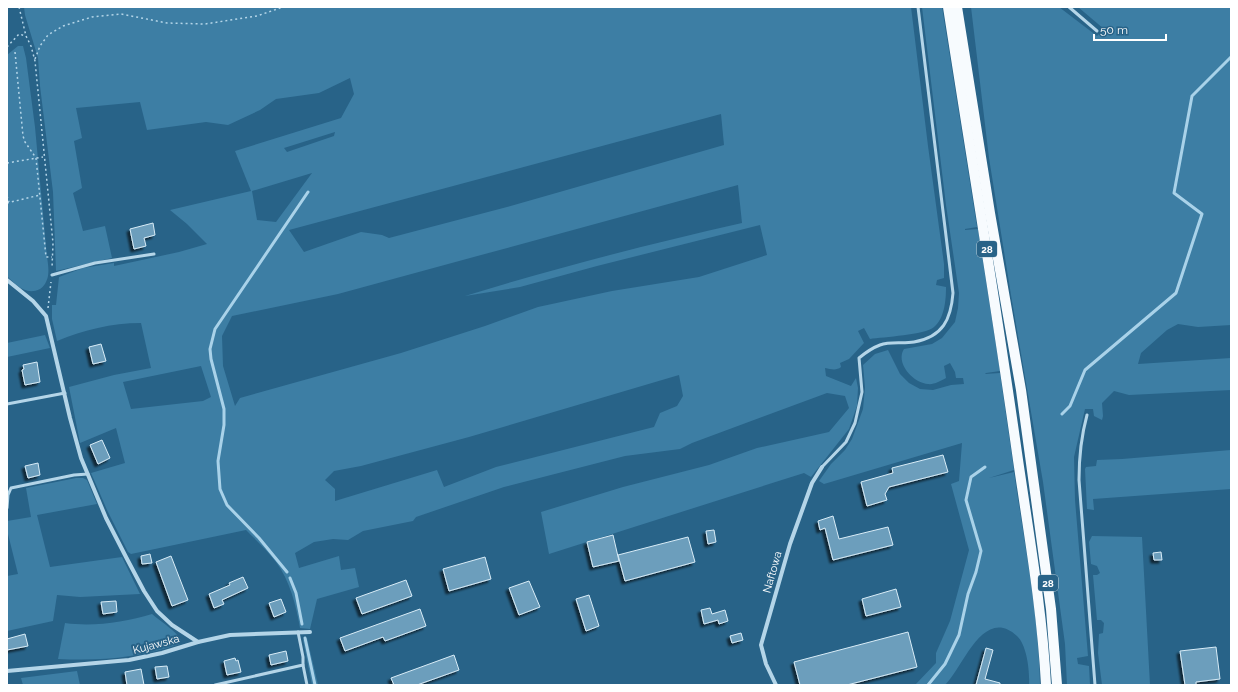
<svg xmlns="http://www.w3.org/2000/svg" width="1238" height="692" font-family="Raleway,sans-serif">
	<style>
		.green { fill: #3d7ea4; fill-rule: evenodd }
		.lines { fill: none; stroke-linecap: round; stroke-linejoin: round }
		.stream { stroke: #a9d2e9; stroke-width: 3 }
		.building { fill: #6c9ebc; stroke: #d8ecf7; filter: url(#shadow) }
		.path { stroke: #b4d5e8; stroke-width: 1.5; stroke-dasharray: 2 3; stroke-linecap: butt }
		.service { stroke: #b4d5e8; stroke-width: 3 }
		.minor { stroke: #b4d5e8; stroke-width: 4 }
		.primary { stroke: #f7fbfe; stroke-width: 10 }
		.labels { text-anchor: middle; stroke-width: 4; stroke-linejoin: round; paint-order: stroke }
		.shield { fill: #286388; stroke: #bed0db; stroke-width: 1 }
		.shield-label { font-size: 10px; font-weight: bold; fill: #fff }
		.street-label { font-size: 11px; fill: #fff; stroke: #286388 }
	</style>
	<defs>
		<filter id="shadow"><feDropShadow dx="-3" dy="3" stdDeviation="1" flood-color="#0009"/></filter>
	</defs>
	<rect width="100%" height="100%" fill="#286388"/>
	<!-- green -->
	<g class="green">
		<path d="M24 7H911L928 146 944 264V278L937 280 936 285 946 287C946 299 945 318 934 327 925 335 883 337 870 339L864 328 858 331 864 343 849 359 840 363 841 367C836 371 831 369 825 368L826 376 851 386 856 378 858 388 857 406 849 429 811 477 804 473 549 554 541 512 623 487 709 465 757 448 829 432 849 408 845 396 827 393 692 443 680 449 625 456 504 487 416 517 413 521 363 531 348 540 333 539 314 542 295 553 299 568 339 556 341 570 355 568 359 587 317 599 310 629 300 628C296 605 290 581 276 562 267 550 256 540 246 530L131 554 128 552 107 510 91 473 125 463 116 428 80 443 69 387 114 375 151 368 141 323C111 323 84 330 57 341L52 319V305H56L59 277 83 268 114 263V266L179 252 207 244 187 224 170 210 251 191 235 151 341 118 354 94 350 78 319 93 276 99 260 110 228 125 206 122 147 130 140 102 76 108 82 138 74 141 82 188 73 193 83 231 105 226 112 258 56 271 53 192 40 86 38 58 25 15ZM721 114 724 145 507 207 389 238 382 235 361 232 304 252 289 230ZM335 132 334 136 287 152 284 148ZM312 173 276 222 257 220 252 191ZM738 185 742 223C649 244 556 268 465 296L520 287 597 266 760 225 767 255 699 277 612 291 538 307 485 326 401 353 240 398 235 406 223 366 222 336 232 316 338 294ZM201 366 211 397 203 401 131 409 123 382ZM679 375 683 396 677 406 660 413 654 427 496 467 444 487 437 470 335 501V489L325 480 334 471 361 466 469 437Z"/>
		<path d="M922 7H942L977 227 965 229V230L978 229 1000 371 986 373 985 374 1000 373 1014 470 989 478 1014 472C1024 542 1039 614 1040 685H1029C1030 672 1027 645 1017 636 983 605 963 668 945 685H915L936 663V653L950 621 969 550 951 484 959 481 962 443 824 484 819 481 831 464 845 450 852 439 863 409 865 388 863 365 875 354 888 350 900 374 909 383 920 389 933 390 951 385 964 384 963 378H956L955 372 950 363 944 366 946 378C941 381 933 385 928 384 913 383 895 363 904 349L932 344 942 338 955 322 958 308 959 293 946 205Z"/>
		<path d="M971 7H1059L1097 36 1104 29 1078 7H1231V325L1198 327 1178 324 1167 330 1141 353 1138 364 1231 358V390L1129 395 1114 391 1102 403 1103 416 1102 420 1094 416 1093 409H1085L1074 457 1075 500 1088 656 1077 658 1078 664 1089 666 1090 685H1067L1065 644 1043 482 1011 295 989 158Z"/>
		<path d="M18 46H23L26 58 35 127 47 257C48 263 49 270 48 276 47 281 44 287 40 289 26 296 16 285 7 276V55Z"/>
		<path d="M45 335 50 348 7 357V343Z"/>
		<path d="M1231 450V489L1093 499 1094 510 1087 509 1085 469 1086 467 1096 466 1097 460 1122 459Z"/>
		<path d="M76 478H83L87 480 97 504 37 515 50 567 122 557 140 594 80 597 57 595 53 621 7 631V576L18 574 7 530V521L31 517 26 488Z"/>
		<path d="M1092 536 1142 537 1150 685H1102L1098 653 1099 634 1103 633 1104 623 1101 620H1097L1093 575H1097L1100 573 1097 566 1091 564 1089 542Z"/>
		<path d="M152 614C161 622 175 630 181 640L180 644C136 658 103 661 58 659L65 623C94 627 125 622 152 614Z"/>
		<path d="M307 638 318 685H312L303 640Z"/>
		<path d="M77 671 80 685H23L21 678Z"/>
	</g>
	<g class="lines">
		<!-- stream -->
		<g class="stream">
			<path d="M1062 414 1070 406 1085 370 1176 293 1202 214 1174 193 1192 96 1231 57"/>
			<path d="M287 572 259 538 227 505 220 489 218 461 224 425V409L211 359 210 349 215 329 308 192"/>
			<path d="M290 578 296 593 302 624"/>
			<path d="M305 638 315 685"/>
			<path d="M928 685 945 664 959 635 968 594 976 572 981 551 966 500 971 477 985 467"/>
		</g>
	</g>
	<!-- building -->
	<g class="building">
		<path d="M153 223 155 235 144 238 146 246 134 249 130 229Z"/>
		<path d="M101 344 106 361 93 364 89 347Z"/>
		<path d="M37 362 40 382 25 385 22 370 24 369 23 365Z"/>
		<path d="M102 440 110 458 98 464 90 445Z"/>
		<path d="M943 455 948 472 889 487 885 494 887 500 867 506 861 482 893 473 892 468Z"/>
		<path d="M38 463 40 475 28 478 25 466Z"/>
		<path d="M833 516 839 539 888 527 893 545 833 560 825 528 820 530 818 521Z"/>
		<path d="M714 530 716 542 708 544 706 531Z"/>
		<path d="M613 535 619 561 593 567 587 542Z"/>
		<path d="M688 537 695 562 625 581 618 555Z"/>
		<path d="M1161 552 1162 560H1154L1153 553Z"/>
		<path d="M150 554 152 563 142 564 141 556Z"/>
		<path d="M171 556 188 600 172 606 156 562Z"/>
		<path d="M485 557 491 579 449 591 443 569Z"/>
		<path d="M243 577 248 588 222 600 224 604 214 608 209 594 230 585 229 583Z"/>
		<path d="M406 580 412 596 362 614 356 598Z"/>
		<path d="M529 581 540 607 519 615 509 588Z"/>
		<path d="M896 589 901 607 866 616 862 599Z"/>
		<path d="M589 595 599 626 586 631 576 599Z"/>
		<path d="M281 599 286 612 274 617 269 603Z"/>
		<path d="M116 601 117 612 103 614 101 602Z"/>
		<path d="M710 608 712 614 725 610 728 621 719 624 718 620 704 624 701 610Z"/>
		<path d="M420 609 426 626 385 641 383 637 345 651 340 638Z"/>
		<path d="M908 632 917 667 847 685H800L794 662Z"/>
		<path d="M741 633 743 640 732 643 730 636Z"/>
		<path d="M25 634 28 646 7 650V639Z"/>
		<path d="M1216 647 1220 679 1196 682V685H1185L1180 651Z"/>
		<path d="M986 648 993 650 985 679 1000 683V685H976Z"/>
		<path d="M286 651 288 661 271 665 269 655Z"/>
		<path d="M454 655 459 670 417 685H394L391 678Z"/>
		<path d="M235 658 236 661 238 660 241 672 227 675 224 661Z"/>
		<path d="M167 666 169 677 157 679 155 667Z"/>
		<path d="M141 669 144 685H127L125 672Z"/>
	</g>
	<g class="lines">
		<!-- path -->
		<g class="path">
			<path d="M19 7 26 36"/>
			<path d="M7 47 19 34 26 36 31 46 35 61 53 243 52 268"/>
			<path d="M15 52 23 136 25 142 36 158 46 257H52"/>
			<path d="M35 59 40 46 48 35 63 26 92 17 121 14 167 23 205 24 257 16 283 7"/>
			<path d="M7 163 43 157"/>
			<path d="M7 196 9 202"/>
			<path d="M7 203 40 195"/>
			<path d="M48 308 51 282"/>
		</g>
		<!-- service -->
		<g class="service">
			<path d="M1069 7 1097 31"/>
			<path d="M52 275 95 263 154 254"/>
			<path d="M7 404 65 393"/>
			<path d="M1087 415C1081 437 1079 458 1079 480L1095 685"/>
			<path d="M822 467 846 442 855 423 862 392 859 358C865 353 872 348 880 345 890 341 903 344 914 342 943 337 951 319 953 293L918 7"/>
			<path d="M7 508 8 495 11 488 74 475 88 474"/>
			<path d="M303 665 307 685"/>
			<path d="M215 685 303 665V657L298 632"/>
		</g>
		<!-- minor -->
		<g class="minor">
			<path d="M7 280 33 301 46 316 70 418 81 458 106 518 126 557 144 591 157 611 172 625 198 642"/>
			<path d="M7 671 129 660 162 653 198 642 230 635 310 632"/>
			<path d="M776 685 766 664 761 645 790 544 812 483 822 467"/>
		</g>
		<!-- primary -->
		<g class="primary">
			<path d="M948 7C971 156 996 304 1017 453 1028 530 1042 607 1046 685"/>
			<path d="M957 7 990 213 1021 390 1051 609 1057 685"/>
		</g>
	</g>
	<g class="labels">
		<!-- shield labels -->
		<g class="shield">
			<rect x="977" y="241" width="20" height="16" rx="3"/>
			<rect x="1038" y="575" width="20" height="16" rx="3"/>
		</g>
		<g class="shield-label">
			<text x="987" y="253">28</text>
			<text x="1048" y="587">28</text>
		</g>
		<!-- street labels -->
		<g class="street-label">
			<text transform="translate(772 572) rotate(-74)" y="4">Naftowa</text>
			<text transform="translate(156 644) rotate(-15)" y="4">Kujawska</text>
		</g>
	</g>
	<!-- border -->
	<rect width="1238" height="692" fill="none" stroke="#ffffff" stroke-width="16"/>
	<!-- scale -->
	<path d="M1094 34v6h72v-6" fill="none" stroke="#ffffff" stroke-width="2"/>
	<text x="1100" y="34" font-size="12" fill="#ffffff" stroke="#286388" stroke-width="3" paint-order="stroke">50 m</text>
</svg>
